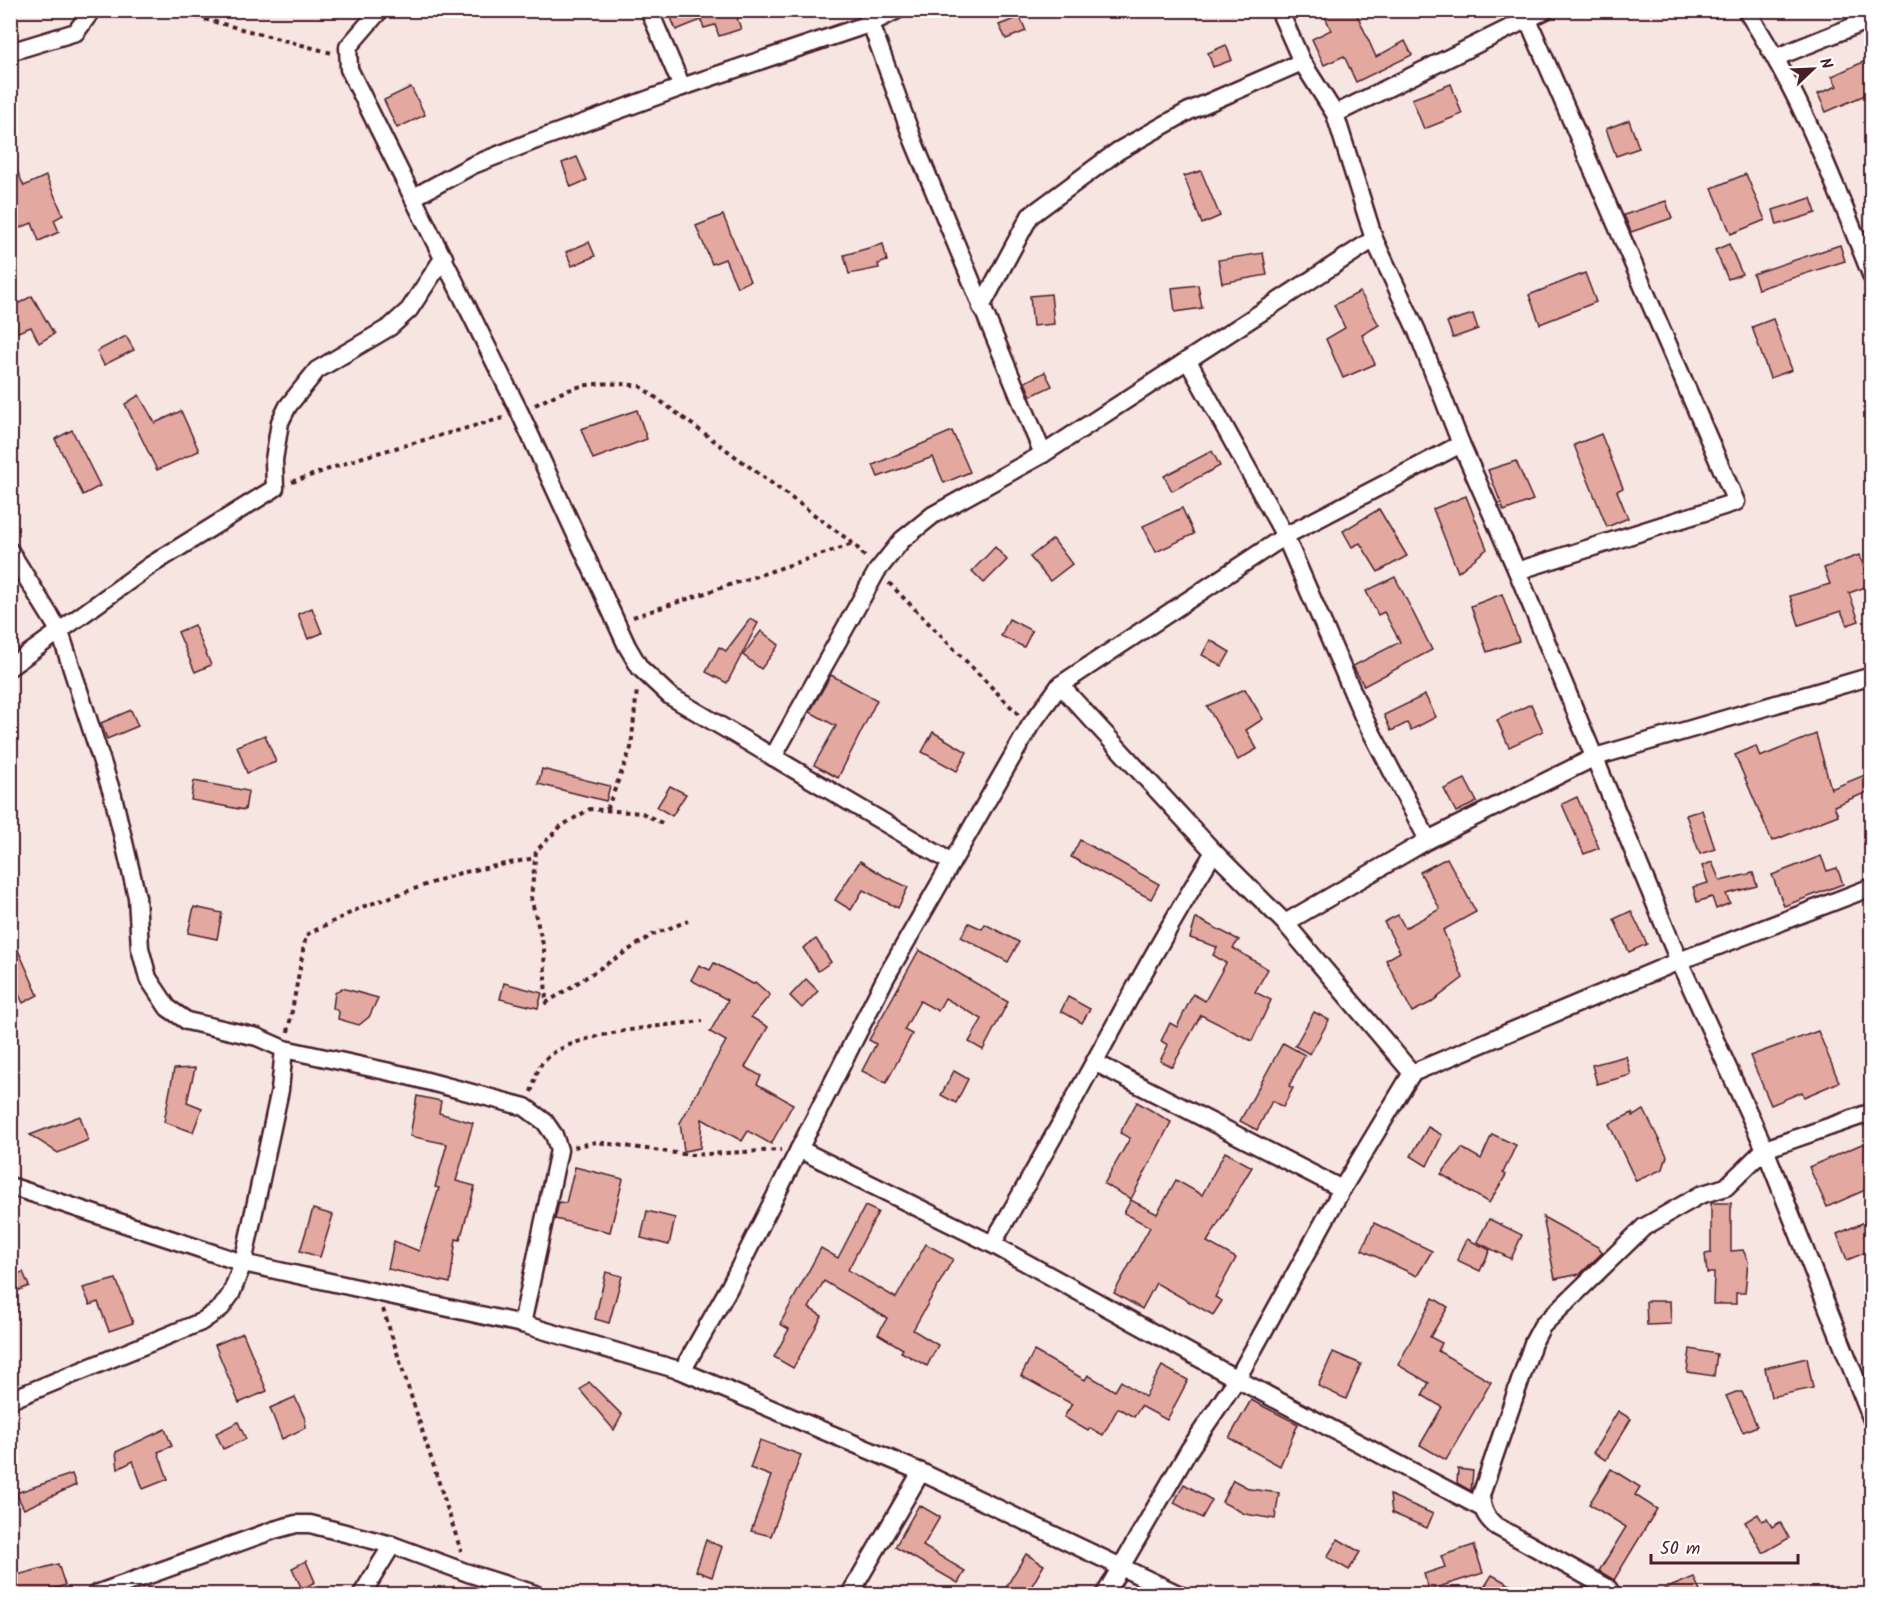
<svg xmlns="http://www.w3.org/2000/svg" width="1882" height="1605" font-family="Kalam,sans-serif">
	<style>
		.building { fill: #e3a9a0; stroke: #4a1f2b; stroke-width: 1.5 }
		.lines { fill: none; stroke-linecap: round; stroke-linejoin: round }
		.minor-casing { stroke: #4a1f2b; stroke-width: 21 }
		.path { stroke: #4a1f2b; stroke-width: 4; stroke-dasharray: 4.5 4.5; stroke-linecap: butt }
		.minor { stroke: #fff; stroke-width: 16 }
	</style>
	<rect width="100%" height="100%" fill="#f7e5e2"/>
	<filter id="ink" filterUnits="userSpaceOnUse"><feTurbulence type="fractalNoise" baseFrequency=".0167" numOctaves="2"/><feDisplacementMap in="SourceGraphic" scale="12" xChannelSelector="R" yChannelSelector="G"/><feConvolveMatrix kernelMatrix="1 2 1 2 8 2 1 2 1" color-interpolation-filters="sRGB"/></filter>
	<g filter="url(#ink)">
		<!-- building -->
		<g class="building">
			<path d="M668 10H749V14L737 18 741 29 719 36 715 25 704 28 701 20 676 30Z"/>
			<path d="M1322 10H1355L1376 57 1405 41 1412 55 1356 82 1344 56 1324 65 1312 39 1331 30Z"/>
			<path d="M1020 17 1026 31 1006 39 999 25Z"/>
			<path d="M1226 45 1232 60 1213 67 1208 53Z"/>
			<path d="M1872 58V92L1826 112 1818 94 1837 86 1832 76Z"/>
			<path d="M1451 84 1462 114 1424 129 1412 99Z"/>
			<path d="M411 87 425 115 397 128 384 100Z"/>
			<path d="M1629 120 1639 148 1616 156 1606 129Z"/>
			<path d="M10 156 24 186 46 176 63 215 54 220 59 232 39 241 32 223 10 232Z"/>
			<path d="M577 157 587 180 571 187 562 163Z"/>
			<path d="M1201 171 1220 216 1202 224 1184 176Z"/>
			<path d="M1746 174 1765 220 1731 234 1712 188Z"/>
			<path d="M1811 198 1816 213 1777 225 1773 210Z"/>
			<path d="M1666 201 1672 218 1631 232 1624 215Z"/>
			<path d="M723 215 750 281 737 287 725 259 712 264 696 226Z"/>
			<path d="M589 242 595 256 572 266 566 252Z"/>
			<path d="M883 244 887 261 878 264 879 268 849 274 844 255Z"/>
			<path d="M1729 244 1742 274 1728 279 1715 250Z"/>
			<path d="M1840 245 1845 261 1758 289 1753 274Z"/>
			<path d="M1263 253 1267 275 1222 283 1218 260Z"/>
			<path d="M1585 273 1596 302 1540 324 1529 295Z"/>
			<path d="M1198 285 1202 308 1175 312 1172 288Z"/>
			<path d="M1360 292 1379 325 1362 335 1375 364 1343 378 1326 339 1345 328 1334 305Z"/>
			<path d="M1051 294 1054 324 1033 326 1030 296Z"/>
			<path d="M32 296 54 334 39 343 31 327 10 335V308Z"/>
			<path d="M1473 314 1478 329 1453 338 1447 322Z"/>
			<path d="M1773 319 1792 370 1770 378 1752 327Z"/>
			<path d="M126 336 134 350 104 365 97 351Z"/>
			<path d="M1045 372 1052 386 1031 396 1025 382Z"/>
			<path d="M139 395 155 423 181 411 199 451 157 470 125 404Z"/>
			<path d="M637 410 647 439 593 459 581 429Z"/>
			<path d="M72 430 100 486 83 495 55 439Z"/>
			<path d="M952 431 970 472 944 483 933 457 878 477 873 465Z"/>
			<path d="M1601 434 1623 488 1617 491 1628 518 1607 527 1574 445Z"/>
			<path d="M1212 451 1220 466 1172 491 1164 476Z"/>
			<path d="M1516 461 1533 500 1504 511 1488 470Z"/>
			<path d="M1466 496 1487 549 1458 572 1433 509Z"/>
			<path d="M1182 508 1194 534 1156 552 1143 526Z"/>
			<path d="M1379 509 1407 556 1378 572 1360 543 1352 547 1343 531Z"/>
			<path d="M1053 539 1072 564 1050 581 1030 557Z"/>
			<path d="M995 547 1007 560 984 583 972 571Z"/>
			<path d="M1859 555 1871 585 1849 593 1859 621 1847 625 1841 611 1799 625 1790 596 1830 584 1824 568Z"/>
			<path d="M1395 577 1432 650 1364 686 1353 666 1400 642 1384 612 1378 615 1366 591Z"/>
			<path d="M1502 594 1519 641 1487 652 1471 606Z"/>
			<path d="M312 608 322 633 308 639 298 614Z"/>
			<path d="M750 619 758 623 727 683 706 672 719 647 726 651Z"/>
			<path d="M1009 619 1032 631 1024 647 1001 636Z"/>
			<path d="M194 625 211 665 195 672 178 632Z"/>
			<path d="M761 631 779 645 761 669 743 655Z"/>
			<path d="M1210 640 1230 652 1222 666 1202 655Z"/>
			<path d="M831 675 877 700 838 778 814 765 836 726 810 712Z"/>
			<path d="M1245 689 1263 719 1246 730 1257 749 1238 760 1207 706Z"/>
			<path d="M1425 695 1436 717 1411 730 1407 723 1391 731 1384 715Z"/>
			<path d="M1531 704 1543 731 1509 747 1497 720Z"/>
			<path d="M131 710 138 726 107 739 101 723Z"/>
			<path d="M933 732 967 752 957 771 922 752Z"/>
			<path d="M1816 734 1831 789 1872 772V790L1834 806 1838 815 1772 841 1735 755 1756 746 1760 757Z"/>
			<path d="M265 735 276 762 247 773 237 746Z"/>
			<path d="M542 769 610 786 606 801 538 784Z"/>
			<path d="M1465 779 1477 802 1456 812 1444 789Z"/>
			<path d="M194 781 248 791 245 810 191 800Z"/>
			<path d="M670 786 686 794 672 816 657 807Z"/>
			<path d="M1577 797 1599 848 1584 854 1562 804Z"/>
			<path d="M1702 810 1715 849 1700 854 1686 815Z"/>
			<path d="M1080 840 1159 884 1151 899 1071 857Z"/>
			<path d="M1821 856 1827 871 1837 868 1843 884 1784 906 1772 875Z"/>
			<path d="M1447 858 1476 912 1443 930 1463 978 1430 1003 1412 1012 1386 960 1400 952 1384 922 1398 915 1405 928 1440 909 1420 872Z"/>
			<path d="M860 861 884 876 908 887 898 908 863 890 851 910 835 900Z"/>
			<path d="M1712 862 1720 881 1753 873 1757 886 1726 894 1730 903 1716 909 1712 897 1697 902 1693 887 1708 883 1702 866Z"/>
			<path d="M194 907 222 913 217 939 188 933Z"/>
			<path d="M1631 911 1647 944 1629 952 1614 919Z"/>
			<path d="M1196 918 1239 940 1233 948 1268 969 1255 992 1271 1000 1252 1041 1201 1015 1172 1067 1160 1061 1168 1045 1161 1041 1170 1023 1177 1027 1193 994 1205 1001 1226 963 1213 955 1217 947 1190 938Z"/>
			<path d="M969 923 982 929 985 924 1019 942 1008 962 961 937Z"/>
			<path d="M10 932 38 995 23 1003 10 976Z"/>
			<path d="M816 939 831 962 818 971 803 948Z"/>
			<path d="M919 950 1008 1002 983 1050 969 1042 982 1019 945 998 938 1011 920 1001 904 1030 912 1034 886 1083 862 1071 876 1044 869 1040Z"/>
			<path d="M714 963 753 984 755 982 770 995 751 1017 768 1027 745 1067 761 1076 757 1084 793 1104 771 1144 748 1131 742 1141 702 1119 700 1148 684 1151 680 1123 726 1041 710 1032 728 1000 691 980 699 965 710 970Z"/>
			<path d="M806 979 818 991 802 1008 790 996Z"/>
			<path d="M504 983 542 993 538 1008 500 999Z"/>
			<path d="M342 988 378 998 369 1017 359 1025 338 1019 339 1012 333 1008 335 993Z"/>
			<path d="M1068 997 1090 1009 1082 1023 1061 1011Z"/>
			<path d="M1314 1012 1329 1020 1310 1054 1295 1046Z"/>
			<path d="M1818 1031 1839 1082 1804 1097 1802 1092 1771 1105 1750 1056Z"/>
			<path d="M1283 1043 1305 1055 1289 1086 1293 1088 1283 1107 1272 1101 1257 1130 1240 1121Z"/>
			<path d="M1626 1056 1631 1075 1597 1084 1592 1065Z"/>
			<path d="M195 1068 187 1102 202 1108 193 1132 164 1122 174 1069Z"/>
			<path d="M954 1071 968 1079 956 1103 941 1095Z"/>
			<path d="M417 1096 441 1101 439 1113 473 1123 456 1181 475 1186 460 1240 456 1239 450 1283 388 1269 394 1241 419 1251 439 1188 435 1187 447 1144 410 1136Z"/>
			<path d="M1137 1102 1171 1122 1131 1199 1104 1184 1130 1138 1120 1133Z"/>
			<path d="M1644 1110 1667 1156 1663 1169 1636 1181 1609 1124 1632 1113 1633 1116Z"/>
			<path d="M80 1116 88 1140 58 1153 30 1135Z"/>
			<path d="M1428 1127 1442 1135 1427 1166 1411 1156Z"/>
			<path d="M1492 1134 1516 1145 1503 1173 1506 1175 1489 1203 1441 1174 1462 1148 1481 1159Z"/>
			<path d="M1864 1143 1872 1159V1187L1827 1207 1809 1167Z"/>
			<path d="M1225 1152 1252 1167 1207 1242 1236 1258 1215 1297 1222 1301 1213 1315 1156 1283 1142 1309 1114 1293 1150 1227 1124 1213 1131 1200 1157 1214 1176 1180 1202 1195Z"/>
			<path d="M575 1167 623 1179 610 1232 555 1219 559 1202 566 1203Z"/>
			<path d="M1711 1203H1731V1251L1743 1250 1748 1261 1745 1293H1736V1304H1713L1714 1273H1707L1705 1254 1711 1253Z"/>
			<path d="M865 1206 878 1212 848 1270 896 1298 926 1244 953 1259 913 1330 938 1345 927 1366 901 1352 903 1349 878 1334 887 1318 824 1281 809 1308 822 1316 793 1368 774 1357 789 1329 780 1324 821 1248 838 1258Z"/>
			<path d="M313 1209 333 1215 320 1257 300 1251Z"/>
			<path d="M647 1211 675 1218 669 1245 641 1238Z"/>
			<path d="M1543 1217 1598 1247 1602 1253 1580 1274 1555 1279Z"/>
			<path d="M1489 1219 1522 1235 1511 1259 1477 1242Z"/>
			<path d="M1872 1219V1250L1847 1260 1837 1234Z"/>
			<path d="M1374 1223 1432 1251 1417 1276 1362 1250Z"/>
			<path d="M1467 1239 1490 1250 1480 1271 1457 1260Z"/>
			<path d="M23 1272 29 1286 10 1294V1277Z"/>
			<path d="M606 1272 622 1276 609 1323 595 1319Z"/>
			<path d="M116 1279 133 1323 109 1331 98 1302 90 1305 83 1288Z"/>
			<path d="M1433 1298 1448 1307 1430 1337 1442 1343 1438 1351 1491 1382 1446 1460 1420 1445 1442 1407 1422 1395 1429 1383 1398 1365Z"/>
			<path d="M1646 1301H1670L1671 1324 1647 1325Z"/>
			<path d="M243 1333 267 1391 239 1403 215 1345Z"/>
			<path d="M1690 1349 1717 1354 1714 1376 1687 1372Z"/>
			<path d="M1034 1351 1085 1380 1088 1375 1115 1391 1121 1381 1145 1397 1162 1366 1188 1380 1167 1420 1141 1406 1134 1417 1118 1408 1103 1435 1090 1428 1088 1431 1064 1417 1072 1404 1021 1376Z"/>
			<path d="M1333 1352 1361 1364 1346 1399 1318 1386Z"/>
			<path d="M1807 1358 1813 1388 1771 1397 1765 1368Z"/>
			<path d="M589 1382 622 1415 614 1430 580 1390Z"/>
			<path d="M1736 1392H1742L1757 1426 1743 1432 1726 1396Z"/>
			<path d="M295 1397 305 1419V1428L282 1439 270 1408Z"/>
			<path d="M1251 1400 1298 1424 1280 1466 1229 1438Z"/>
			<path d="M1618 1411 1631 1419 1606 1460 1593 1453Z"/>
			<path d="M238 1422 246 1439 223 1449 216 1433Z"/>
			<path d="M165 1429 172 1446 158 1452 168 1479 143 1489 133 1461 118 1469 116 1452Z"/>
			<path d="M760 1440 801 1455 771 1536 751 1531 771 1476 750 1468Z"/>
			<path d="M1458 1469 1473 1471 1471 1491 1457 1483Z"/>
			<path d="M1611 1469 1640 1487 1635 1495 1657 1509 1614 1580 1599 1571 1626 1527 1589 1504Z"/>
			<path d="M72 1474 76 1485 24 1509 16 1493Z"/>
			<path d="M1233 1480 1250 1489 1279 1493 1275 1519 1245 1514 1222 1502Z"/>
			<path d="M1184 1484 1212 1500 1202 1518 1174 1503Z"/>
			<path d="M1390 1495 1433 1514 1427 1528 1392 1513Z"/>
			<path d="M919 1505 940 1517 923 1546 965 1571 958 1583 895 1547Z"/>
			<path d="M1758 1514 1762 1521 1767 1519 1772 1527 1780 1522 1789 1538 1763 1553 1745 1522Z"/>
			<path d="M1338 1539 1360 1552 1349 1570 1327 1557Z"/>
			<path d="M706 1540 722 1547 712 1577 696 1571Z"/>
			<path d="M1474 1545 1483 1573 1429 1590 1424 1574 1445 1567 1441 1556Z"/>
			<path d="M1026 1554 1044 1565 1027 1594H1002Z"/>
			<path d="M306 1561 315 1582 302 1589 292 1568Z"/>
			<path d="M58 1564 65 1585 40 1594H10V1577Z"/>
			<path d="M1492 1575 1527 1594H1480Z"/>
			<path d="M1694 1577 1701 1594H1653Z"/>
		</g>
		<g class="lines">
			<!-- minor casing -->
			<g class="minor-casing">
				<g id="minor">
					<path d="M380 10 348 47 349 69 520 413 627 646 640 668 670 696 951 862"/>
					<path d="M649 10 682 87"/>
					<path d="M866 10 913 140 1043 454"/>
					<path d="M1279 10 1302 62 1335 114 1374 239 1417 331 1461 444 1517 571 1679 961 1765 1149 1872 1420"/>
					<path d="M1746 10C1802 95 1834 183 1872 277"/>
					<path d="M10 52 76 32 92 10"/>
					<path d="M1777 57 1872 19"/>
					<path d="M1335 114 1546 10"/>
					<path d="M414 197 473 165 531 142 682 87 869 24 897 10"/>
					<path d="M981 307 1030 216 1118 151 1189 111 1302 62"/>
					<path d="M1188 361 1285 536 1363 716 1428 840"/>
					<path d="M10 551 60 632 113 796 137 897 140 948 148 978 168 1008 187 1021 257 1037 284 1049 280 1090 243 1263 231 1294 221 1308 201 1322 10 1400"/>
					<path d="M1517 571 1736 502 1528 20"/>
					<path d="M10 667 151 565 275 488 274 460 280 422 288 406 317 370 390 327 409 310 444 257"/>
					<path d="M1060 685 1214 852 1285 923 1412 1073"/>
					<path d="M773 757 877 571 902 540 933 515 1043 454 1374 239"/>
					<path d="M1285 923 1428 840 1595 757 1872 676"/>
					<path d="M284 1049 404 1075 525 1107 545 1122 554 1135 559 1150 522 1324"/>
					<path d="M1096 1063 1342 1189"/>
					<path d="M799 1149 992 1244 1237 1379 1482 1508"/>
					<path d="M10 1186 243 1263 522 1324 682 1371 921 1472 1178 1594"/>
					<path d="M992 1244C1069 1115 1135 980 1214 852"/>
					<path d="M682 1371 729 1288 886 977 1030 726 1060 685 1285 536 1461 444"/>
					<path d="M96 1594 274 1530 296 1524H310L392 1545 468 1573 535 1594"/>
					<path d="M362 1594 392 1545"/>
					<path d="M850 1594 921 1472"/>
					<path d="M1105 1594 1189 1450 1237 1379 1342 1189 1412 1073 1679 961 1872 887"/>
					<path d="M1612 1594 1608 1588 1496 1526C1485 1517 1482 1509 1481 1495L1533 1343 1542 1326 1644 1227 1700 1195 1726 1187 1765 1149 1872 1112"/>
				</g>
			</g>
			<!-- path -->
			<g class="path">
				<path d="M170 10 332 53"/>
				<path d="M535 405C576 384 594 380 640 386L854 544 866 558"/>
				<path d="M292 482 363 457 503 418"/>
				<path d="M889 583 1019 715"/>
				<path d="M633 617 853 544"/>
				<path d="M607 809 631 748 637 689"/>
				<path d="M662 823 642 813 590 809 561 826 536 851 531 898 544 948 546 1003 652 935 688 921"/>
				<path d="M288 1032 306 935 362 907 460 873 535 858"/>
				<path d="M531 1092C534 1084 536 1074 540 1066 559 1032 666 1026 703 1021"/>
				<path d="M574 1147 596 1142 690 1155 781 1150"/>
				<path d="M383 1309 461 1551"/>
			</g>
			<!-- minor -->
			<use href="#minor" class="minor"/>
		</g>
	</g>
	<!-- margin -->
	<rect width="1882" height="1605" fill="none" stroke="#fff" stroke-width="36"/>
	<rect x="18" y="18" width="1846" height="1569" fill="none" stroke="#4a1f2b" stroke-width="2" filter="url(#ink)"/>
	<!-- north arrow -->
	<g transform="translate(1813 69) rotate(67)" stroke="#ffffff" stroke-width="4.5" paint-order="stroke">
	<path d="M0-4.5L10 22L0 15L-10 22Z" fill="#4a1f2b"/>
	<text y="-9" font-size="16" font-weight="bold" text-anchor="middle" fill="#4a1f2b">N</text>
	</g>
	<!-- scale -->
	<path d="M1651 1554v9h147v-9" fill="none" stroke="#4a1f2b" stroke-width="3"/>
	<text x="1660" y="1554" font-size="18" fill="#4a1f2b" stroke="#ffffff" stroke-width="4.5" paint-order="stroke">50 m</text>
</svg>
